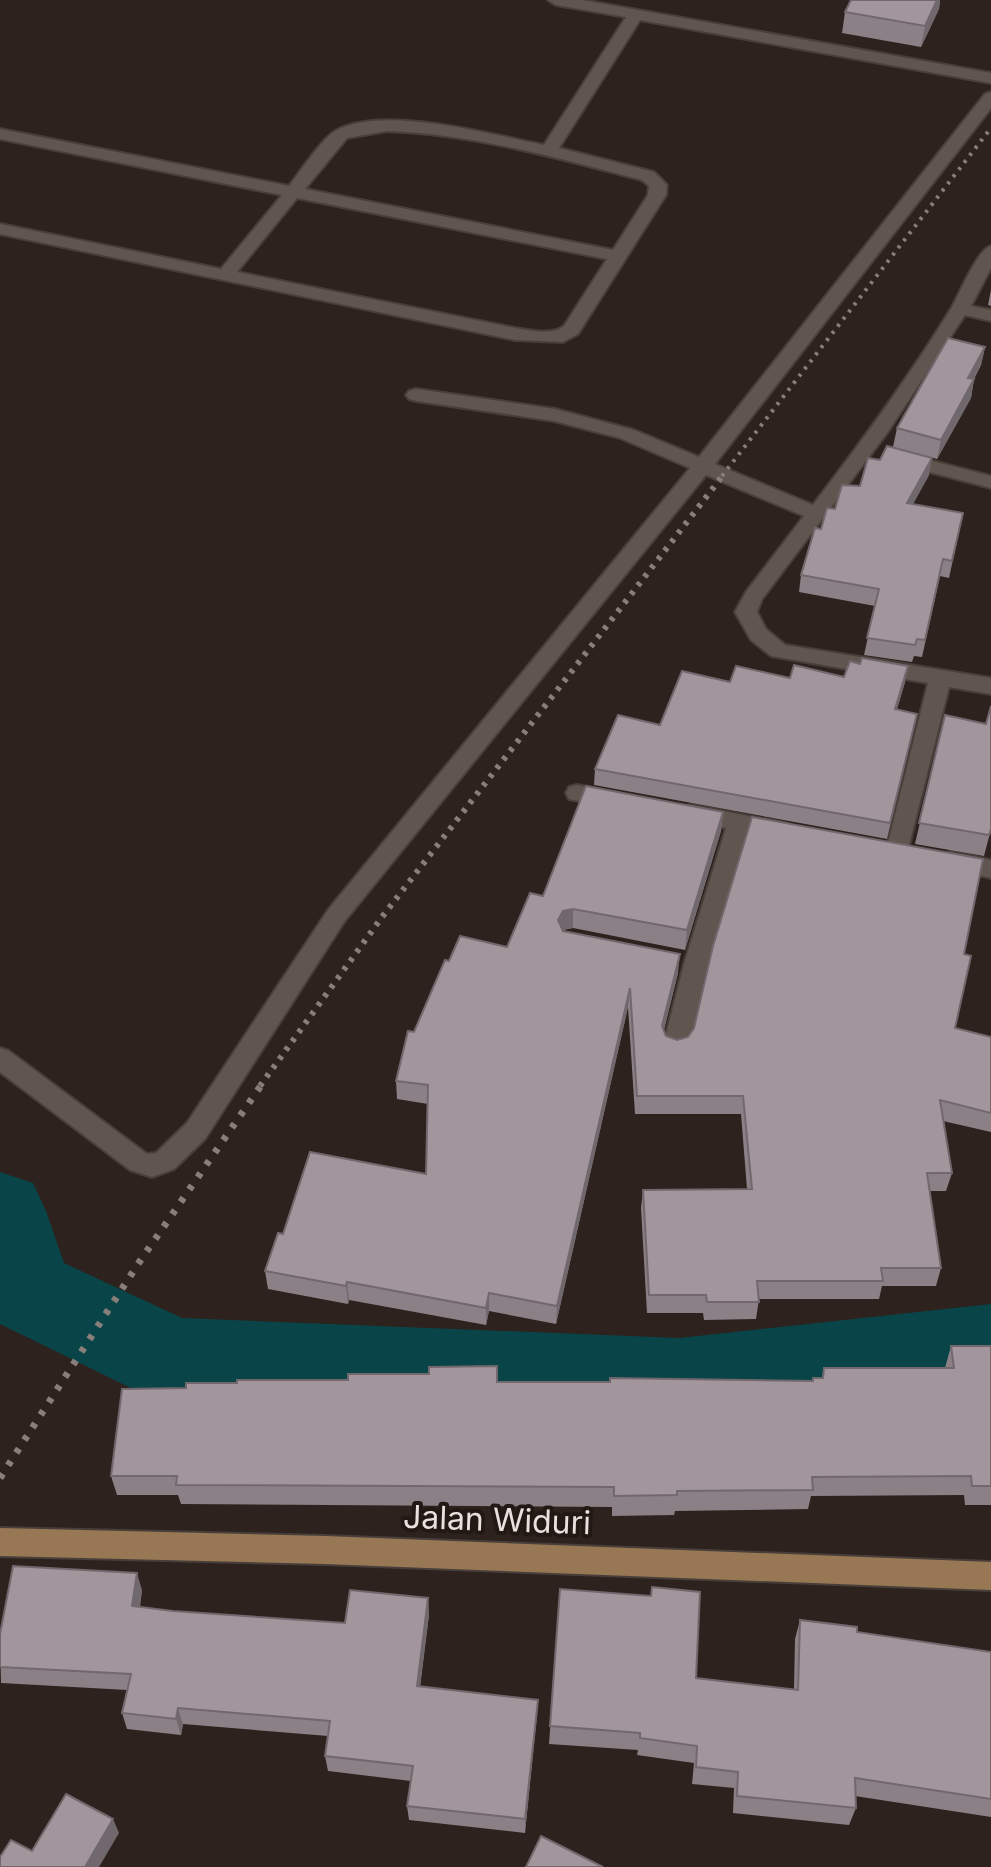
<svg xmlns="http://www.w3.org/2000/svg" width="991" height="1867" font-family="Inter,sans-serif">
	<style>
		.lines { fill: none; stroke-linecap: round; stroke-linejoin: round }
		.river { fill: #094548; fill-rule: evenodd }
		.minor-casing { stroke: #483f3a; stroke-width: 4 }
		.primary-casing { stroke: #483f3a; stroke-width: 4 }
		.minor { fill: #61564f; fill-rule: evenodd }
		.primary { fill: #987854; fill-rule: evenodd }
		.rail-far2 { stroke: #887f7a; stroke-width: 4; stroke-dasharray: 3 6; stroke-linecap: butt }
		.rail-far1 { stroke: #887f7a; stroke-width: 6; stroke-dasharray: 4 7; stroke-linecap: butt }
		.rail { stroke: #887f7a; stroke-width: 7; stroke-dasharray: 5 10; stroke-linecap: butt }
		.wall { fill: #8b8086 }
		.shaded-wall { fill: #71686d }
		.building { fill: #a2959c; stroke: #71686d; stroke-width: 2 }
		.labels { text-anchor: middle; stroke-width: 8; stroke-linejoin: round; paint-order: stroke }
		.near-street-label { font-size: 32px; fill: #e8e1dd; stroke: #231914 }
	</style>
	<rect width="100%" height="100%" fill="#2d221d"/>
	<g class="lines">
		<!-- river -->
		<path class="river" d="M0 1172 33 1183 46 1211 64 1263 182 1318 679 1338 991 1304V1390L679 1426 174 1405 139 1392 0 1324Z"/>
		<!-- minor casing -->
		<g class="minor-casing">
			<g id="minor">
				<path d="M548 0H582L991 73V83L640 20 559 148 654 172 667 185 666 195 578 334 563 342 515 340 0 234V224L221 269 282 195 0 139V129L289 186C300 172 323 137 337 130 386 105 492 135 544 145L626 17 556 5ZM387 131C473 134 558 158 642 180L649 186 648 195 613 250 305 189 347 138ZM297 198 607 259 564 326C551 336 530 330 515 328L237 272Z"/>
				<path d="M991 92V108L715 464 813 505C862 441 910 376 952 307 960 293 978 249 991 246V268L971 306 991 310V321L965 315 887 433 762 599 757 612 766 629 785 645 991 678V694L949 687 906 857 898 860 890 857 886 851 928 683 771 656 751 640 735 612 746 592 804 516 706 475 344 922 205 1139 174 1169 152 1177 130 1170 0 1072V1048L9 1051 147 1154 156 1153 187 1123 328 910 690 468 620 438 554 421 416 401 409 399 406 395 409 391 416 389 555 409 634 430 699 457 985 94Z"/>
				<path d="M898 452 991 476V488L891 462 888 458Z"/>
				<path d="M577 785 623 794 626 800 623 806 615 808 569 799 566 793 569 787Z"/>
				<path d="M691 805 780 822 788 824 792 830 788 836 780 838 747 832 708 964 689 1046 685 1053 676 1056 667 1053 663 1046 684 964 726 828 683 819 680 813 683 807Z"/>
				<path d="M950 852 991 860V878L942 867 938 861 942 855Z"/>
			</g>
		</g>
		<!-- primary casing -->
		<g class="primary-casing">
			<path id="primary" d="M0 1528 325 1536 991 1562V1590L325 1564 0 1556Z"/>
		</g>
		<!-- minor -->
		<use href="#minor" class="minor"/>
		<!-- primary -->
		<use href="#primary" class="primary"/>
		<!-- rail-far2 -->
		<path class="rail-far2" d="M722 476 991 128"/>
		<!-- rail-far1 -->
		<path class="rail-far1" d="M260 1086 382 917 724 474"/>
		<!-- rail -->
		<path class="rail" d="M0 1478 138 1264 262 1084"/>
	</g>
	<!-- wall -->
	<g class="wall">
		<path d="M940 0 939 9 921 47 842 33 845 12Z"/>
		<path d="M991 290V306L988 305Z"/>
		<path d="M985 347 981 365 974 379 971 398 937 459 893 447 897 428Z"/>
		<path d="M929 475 913 504 963 513 949 578 940 576 922 657 914 656 912 662 864 655 875 606 799 592 801 575 821 529 835 509 860 486Z"/>
		<path d="M844 677 905 682 897 709 913 730 887 839 594 785 595 769 660 725 730 682 790 678Z"/>
		<path d="M945 715 991 829 984 856 915 844Z"/>
		<path d="M723 812 721 831 685 950 573 928 563 930 678 973 664 1030 666 1036 677 1040 964 954 955 1028 991 1037V1132L943 1121 952 1173 946 1191H930L941 1268 936 1286H882L879 1299H759L756 1319 704 1320 703 1313H647L641 1208 643 1190 747 1189 741 1114H635L628 1007 556 1324 489 1311 486 1325 349 1300 348 1304 268 1289 265 1271 283 1234 426 1174 428 1104 397 1099 396 1081 414 1032 449 961 507 947 543 896Z"/>
		<path d="M951 1346H991V1505H965L964 1495 811 1496 808 1509 675 1511 674 1515 612 1516V1507L181 1504 178 1495H117L111 1476 497 1382 812 1381 813 1378H822L824 1368H945Z"/>
		<path d="M560 1589 696 1678 794 1689 795 1639 800 1620 857 1632 991 1652V1817L855 1796 856 1808 849 1825 733 1813 734 1788 692 1784 694 1763 637 1755 638 1750 549 1744Z"/>
		<path d="M142 1590 140 1607 173 1611 345 1623 428 1598 429 1615 420 1687 538 1700 525 1833 409 1820 407 1806 411 1781 328 1771 325 1756 328 1736 183 1724 181 1735 127 1729 122 1713 127 1690 1 1683 0 1634Z"/>
	</g>
	<!-- shaded-wall -->
	<g class="shaded-wall">
		<path d="M937 0H940L939 9 921 47 925 26Z"/>
		<path d="M985 347 981 365 964 396 968 378Z"/>
		<path d="M974 379 971 398 937 459 941 440Z"/>
		<path d="M932 458 929 475 904 520 907 503Z"/>
		<path d="M908 666 905 682 892 725 895 709Z"/>
		<path d="M723 812 721 831 685 950 687 930Z"/>
		<path d="M573 909V928L562 930 558 920 563 911Z"/>
		<path d="M680 954 678 973 660 1045 662 1026Z"/>
		<path d="M630 988 628 1007 556 1324 557 1306Z"/>
		<path d="M347 1282 349 1300 348 1304 346 1286Z"/>
		<path d="M489 1293V1311L486 1325V1308Z"/>
		<path d="M137 1573 142 1590 137 1623 132 1606Z"/>
		<path d="M428 1598 429 1615 418 1702 417 1686Z"/>
		<path d="M538 1700 537 1716 525 1833V1819Z"/>
		<path d="M178 1708 183 1724 181 1735 176 1719Z"/>
		<path d="M113 1819 119 1833 99 1867H85Z"/>
	</g>
	<!-- building -->
	<g class="building">
		<path d="M851 0H937L925 26 845 12Z"/>
		<path d="M948 338 985 347 968 378 974 379 941 440 897 428Z"/>
		<path d="M887 446 932 458 907 503 963 513 952 561 943 559 925 640 917 639 915 645 867 638 879 589 801 575 815 528 821 529 827 508 835 509 842 485 860 486 868 458 880 460Z"/>
		<path d="M862 658 908 666 895 709 917 714 890 823 595 769 618 715 660 725 682 671 730 682 736 666 790 678 794 665 844 677 850 661 860 664Z"/>
		<path d="M991 706V829L989 835 919 823 945 715 986 724Z"/>
		<path d="M586 786 723 812 687 930 573 909 563 911 558 920 563 931 680 954 662 1026 666 1036 677 1040 688 1037 694 1028 713 946 752 817 983 859 964 954 971 956 955 1028 991 1037V1113L940 1100 952 1173H927L941 1268H881L883 1281H757L759 1302H707L706 1295H649L643 1190 752 1189 743 1096H637L630 988 557 1306 489 1293 486 1308 347 1282 346 1286 265 1271 278 1233 283 1234 310 1152 426 1174 428 1085 396 1081 408 1031 414 1032 445 960 449 961 460 936 507 947 530 893 543 896Z"/>
		<path d="M951 1346H991V1486H972L971 1476 812 1477 813 1490 677 1491V1495L614 1496V1487L176 1485 177 1476H111L122 1389 186 1388V1383H237V1380H348V1374H429V1367L497 1366V1382H610V1378L813 1381V1378H823L824 1368H954Z"/>
		<path d="M13 1566 137 1573 132 1606 173 1611 345 1623 350 1590 428 1598 417 1686 538 1700 525 1819 407 1806 413 1766 325 1756 330 1721 178 1708 176 1719 122 1713 131 1674 0 1667V1634Z"/>
		<path d="M652 1587 700 1592 696 1678 798 1690 800 1620 857 1627V1632L991 1652V1799L855 1778 856 1808 737 1796 738 1772 696 1767 697 1746 640 1738V1733L550 1726 560 1589 651 1596Z"/>
		<path d="M66 1794 113 1819 85 1867H0V1857L11 1840 32 1851Z"/>
		<path d="M541 1836 603 1867H526Z"/>
	</g>
	<g class="labels">
		<!-- near-street labels -->
		<g class="near-street-label">
			<text transform="translate(497 1520) rotate(2)" y="11">Jalan Widuri</text>
		</g>
	</g>
</svg>
